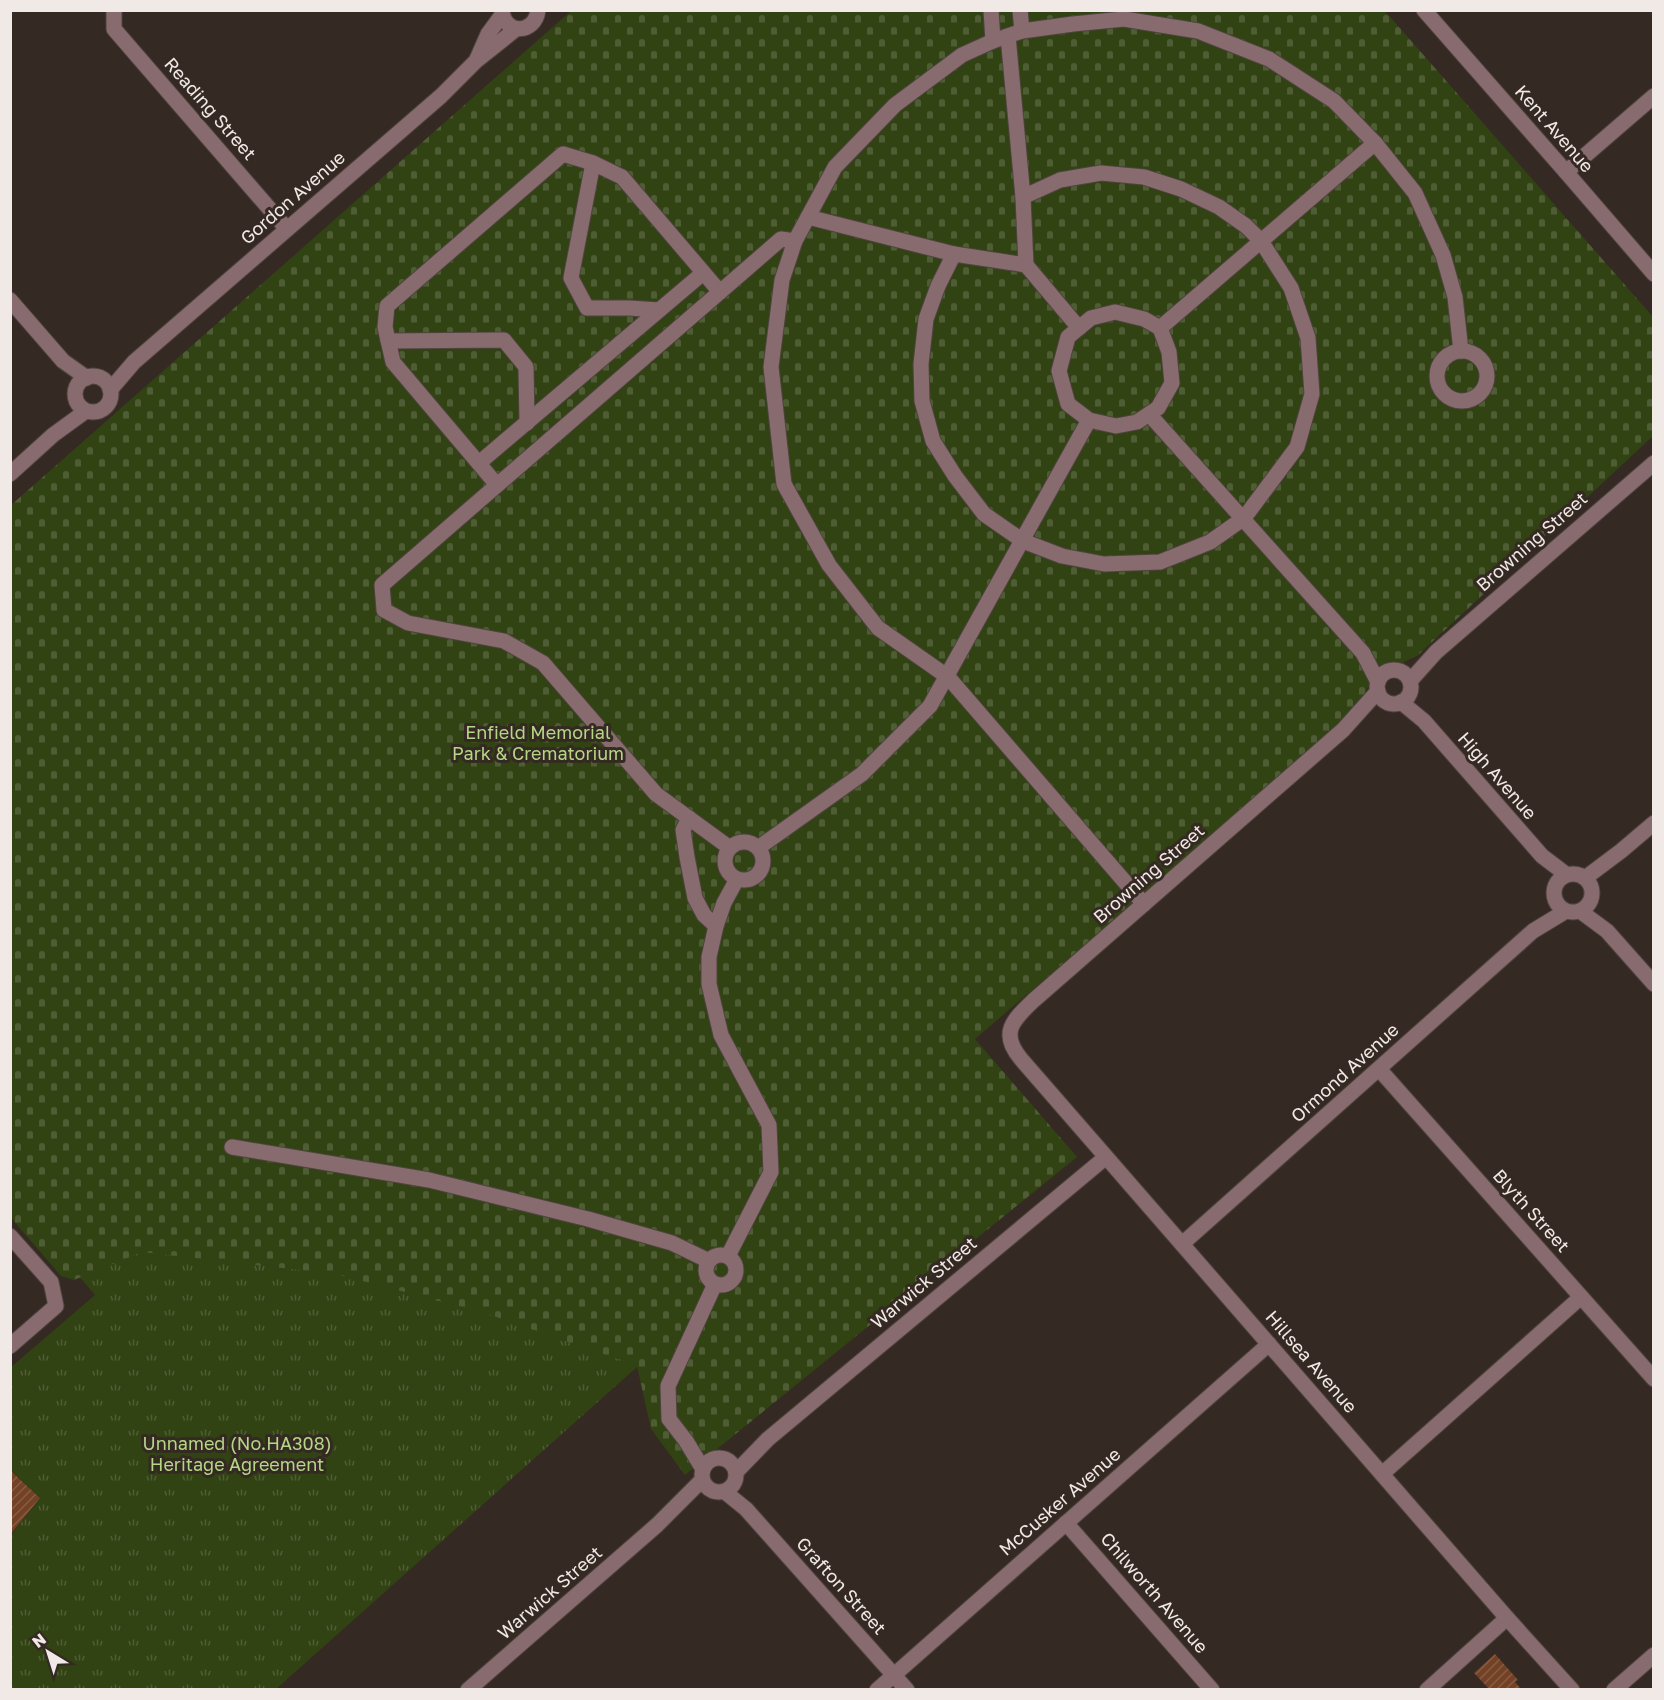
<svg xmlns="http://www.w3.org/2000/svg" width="1664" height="1700" font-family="'Golos Text',sans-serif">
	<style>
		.grass { fill: url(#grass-tufts) }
		.cemetery { fill: url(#cemetery-stones) }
		.building { fill: url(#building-hatch) }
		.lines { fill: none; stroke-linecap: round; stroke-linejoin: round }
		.minor-casing { stroke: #4f443e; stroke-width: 17 }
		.minor { stroke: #886b6f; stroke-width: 15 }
		.labels { text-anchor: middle; stroke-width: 6; stroke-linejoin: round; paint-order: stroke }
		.street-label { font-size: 18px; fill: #f1e9e5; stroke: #352923 }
		.park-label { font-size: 18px; fill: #b4d685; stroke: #352923 }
	</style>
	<defs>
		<pattern id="grass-tufts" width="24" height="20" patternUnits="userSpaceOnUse" patternTransform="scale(1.5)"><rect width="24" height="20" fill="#314213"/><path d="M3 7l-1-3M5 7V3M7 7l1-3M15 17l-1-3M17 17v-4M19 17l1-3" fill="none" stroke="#4f5d35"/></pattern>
		<pattern id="cemetery-stones" width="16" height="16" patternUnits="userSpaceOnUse" patternTransform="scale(1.5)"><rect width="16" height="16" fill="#314213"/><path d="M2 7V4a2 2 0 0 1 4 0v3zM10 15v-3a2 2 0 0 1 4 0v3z" fill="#4f5d35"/></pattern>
		<pattern id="building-hatch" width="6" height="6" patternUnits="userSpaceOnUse" patternTransform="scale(1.5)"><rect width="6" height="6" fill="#734124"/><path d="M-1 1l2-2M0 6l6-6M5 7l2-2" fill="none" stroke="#875c44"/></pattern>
	</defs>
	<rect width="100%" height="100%" fill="#352923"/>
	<!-- grass -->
	<path class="grass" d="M153 1246 297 1258 646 1359 275 1690 11 1689V1535L40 1498 11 1470 10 1368 95 1295 72 1268Z"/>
	<!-- cemetery -->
	<path class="cemetery" d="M571 11H1385L1653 317V436L1417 656 1375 675 1353 714 975 1039 1077 1157 685 1475 651 1429 637 1366 485 1313 336 1274 142 1252 74 1280 61 1276 11 1218 10 506Z"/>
	<!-- building -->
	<g class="building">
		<path d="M10 1470 40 1498 10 1535Z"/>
		<path d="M1495 1654 1518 1680 1515 1682 1521 1689H1489L1474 1673Z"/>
	</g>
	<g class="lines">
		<!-- minor casing -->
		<g class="minor-casing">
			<g id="minor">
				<path d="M114 10V29L287 229"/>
				<path d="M502 10C504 35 535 35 538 10"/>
				<path d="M991 10 993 41"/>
				<path d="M1020 10 1022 31"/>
				<path d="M1424 10 1566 172 1654 274"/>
				<path d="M477 59 488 34 502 15"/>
				<path d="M593 163 571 278 587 308H629L659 310"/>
				<path d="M1566 172 1654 96"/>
				<path d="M808 217 954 254 1026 265 1023 197 1008 36"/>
				<path d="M954 254 938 286 926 319 921 364 922 401 933 441 955 476 984 514 1023 541 1062 556 1104 564 1160 562 1210 542 1244 518 1297 447 1312 394 1308 338 1291 288 1261 241 1246 226 1219 207 1181 189 1144 177 1101 173 1060 180 1023 197"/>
				<path d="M1026 265 1079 328"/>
				<path d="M10 300 63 361 87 378"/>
				<path d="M1160 328 1375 143"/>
				<path d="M388 341 504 340 526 367 527 423"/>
				<circle cx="1462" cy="376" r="25"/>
				<circle cx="93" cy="394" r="18"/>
				<path d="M110 390 134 362 441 96 476 61 516 29"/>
				<path d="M1149 414 1363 653 1378 682"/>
				<path d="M479 463 703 273"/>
				<path d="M10 474 53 435 86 411"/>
				<path d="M497 485 393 362 385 327 387 306 563 154 593 163 622 177 720 292"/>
				<circle cx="1394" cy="687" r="17"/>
				<path d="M1410 681 1436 652 1654 463"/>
				<path d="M1378 691 1343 730 1034 1000C1013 1020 999 1033 1021 1059L1507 1618 1572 1690"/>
				<path d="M1401 702 1424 721 1542 856 1567 875"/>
				<path d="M689 818 683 830 687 857 695 898 704 915 716 926"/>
				<circle cx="744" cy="861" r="19"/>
				<path d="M730 848 656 794 543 663 504 641 408 623 384 610 382 585 781 239 795 241"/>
				<path d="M758 848 862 774 930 706 1089 420 1068 404 1059 371 1068 337 1091 318 1115 312 1144 319 1160 328 1169 352 1172 383 1158 408 1137 422 1116 426 1089 420"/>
				<circle cx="1573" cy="893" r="19"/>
				<path d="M1585 878 1621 851 1654 823"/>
				<path d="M1144 904 948 677 878 628 829 565 784 484 771 367 782 280 795 241 835 167 895 105 962 55 993 41 1022 31 1073 24 1124 19 1198 31 1269 59 1334 101 1375 143 1415 193 1443 255 1455 297 1461 351"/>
				<path d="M1580 911 1607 931 1654 984"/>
				<path d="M1379 1069 1654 1379"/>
				<path d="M232 1147 429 1180 588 1219 672 1243 709 1261"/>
				<path d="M10 1236 51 1282 56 1306 10 1346"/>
				<path d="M1182 1244 1533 931 1566 911"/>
				<circle cx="721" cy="1270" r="15"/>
				<path d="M728 1256 771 1172 769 1125 721 1035 709 984V957L716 926 724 903 737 879"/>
				<circle cx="719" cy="1475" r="17"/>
				<path d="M703 1469 686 1441 669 1419 668 1386 715 1284"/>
				<path d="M737 1471 768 1439 1106 1157"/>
				<path d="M1382 1474 1581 1297"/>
				<path d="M725 1492 746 1509 907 1690"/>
				<path d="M1066 1523 1212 1690"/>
				<path d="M468 1690 657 1525 702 1480"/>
				<path d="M877 1690 1269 1344"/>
				<path d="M1427 1690 1507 1618"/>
				<path d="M1614 1690 1654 1655"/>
			</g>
		</g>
		<!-- minor -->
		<use href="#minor" class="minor"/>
	</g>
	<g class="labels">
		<!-- street labels -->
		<g class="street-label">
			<text transform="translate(210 109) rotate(49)" y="6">Reading Street</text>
			<text transform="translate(1554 129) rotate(49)" y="6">Kent Avenue</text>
			<text transform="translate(293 198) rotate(-41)" y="6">Gordon Avenue</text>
			<text transform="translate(1532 542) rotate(-41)" y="6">Browning Street</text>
			<text transform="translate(1497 776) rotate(49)" y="6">High Avenue</text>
			<text transform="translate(1149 874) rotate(-41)" y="6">Browning Street</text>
			<text transform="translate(1345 1073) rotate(-42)" y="6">Ormond Avenue</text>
			<text transform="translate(1531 1211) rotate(48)" y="6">Blyth Street</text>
			<text transform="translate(924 1283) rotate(-40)" y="6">Warwick Street</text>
			<text transform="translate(1311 1362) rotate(49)" y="6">Hillsea Avenue</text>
			<text transform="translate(1060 1502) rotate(-41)" y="6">McCusker Avenue</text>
			<text transform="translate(841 1586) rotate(48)" y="6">Grafton Street</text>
			<text transform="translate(550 1593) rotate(-41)" y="6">Warwick Street</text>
			<text transform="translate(1154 1593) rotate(49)" y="6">Chilworth Avenue</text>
		</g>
		<!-- park labels -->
		<g class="park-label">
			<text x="538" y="739">Enfield Memorial<tspan x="538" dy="21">Park &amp; Crematorium</tspan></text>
			<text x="237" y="1450">Unnamed (No.HA308)<tspan x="237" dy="21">Heritage Agreement</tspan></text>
		</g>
	</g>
	<!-- border -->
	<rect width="1664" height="1700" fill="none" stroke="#f1e9e5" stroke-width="24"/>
	<!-- north arrow -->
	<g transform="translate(48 1652) rotate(322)" stroke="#352923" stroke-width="4.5" paint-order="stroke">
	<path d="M0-4.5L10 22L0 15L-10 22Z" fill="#f1e9e5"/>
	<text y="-9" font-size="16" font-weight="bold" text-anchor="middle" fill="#f1e9e5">N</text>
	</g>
</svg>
